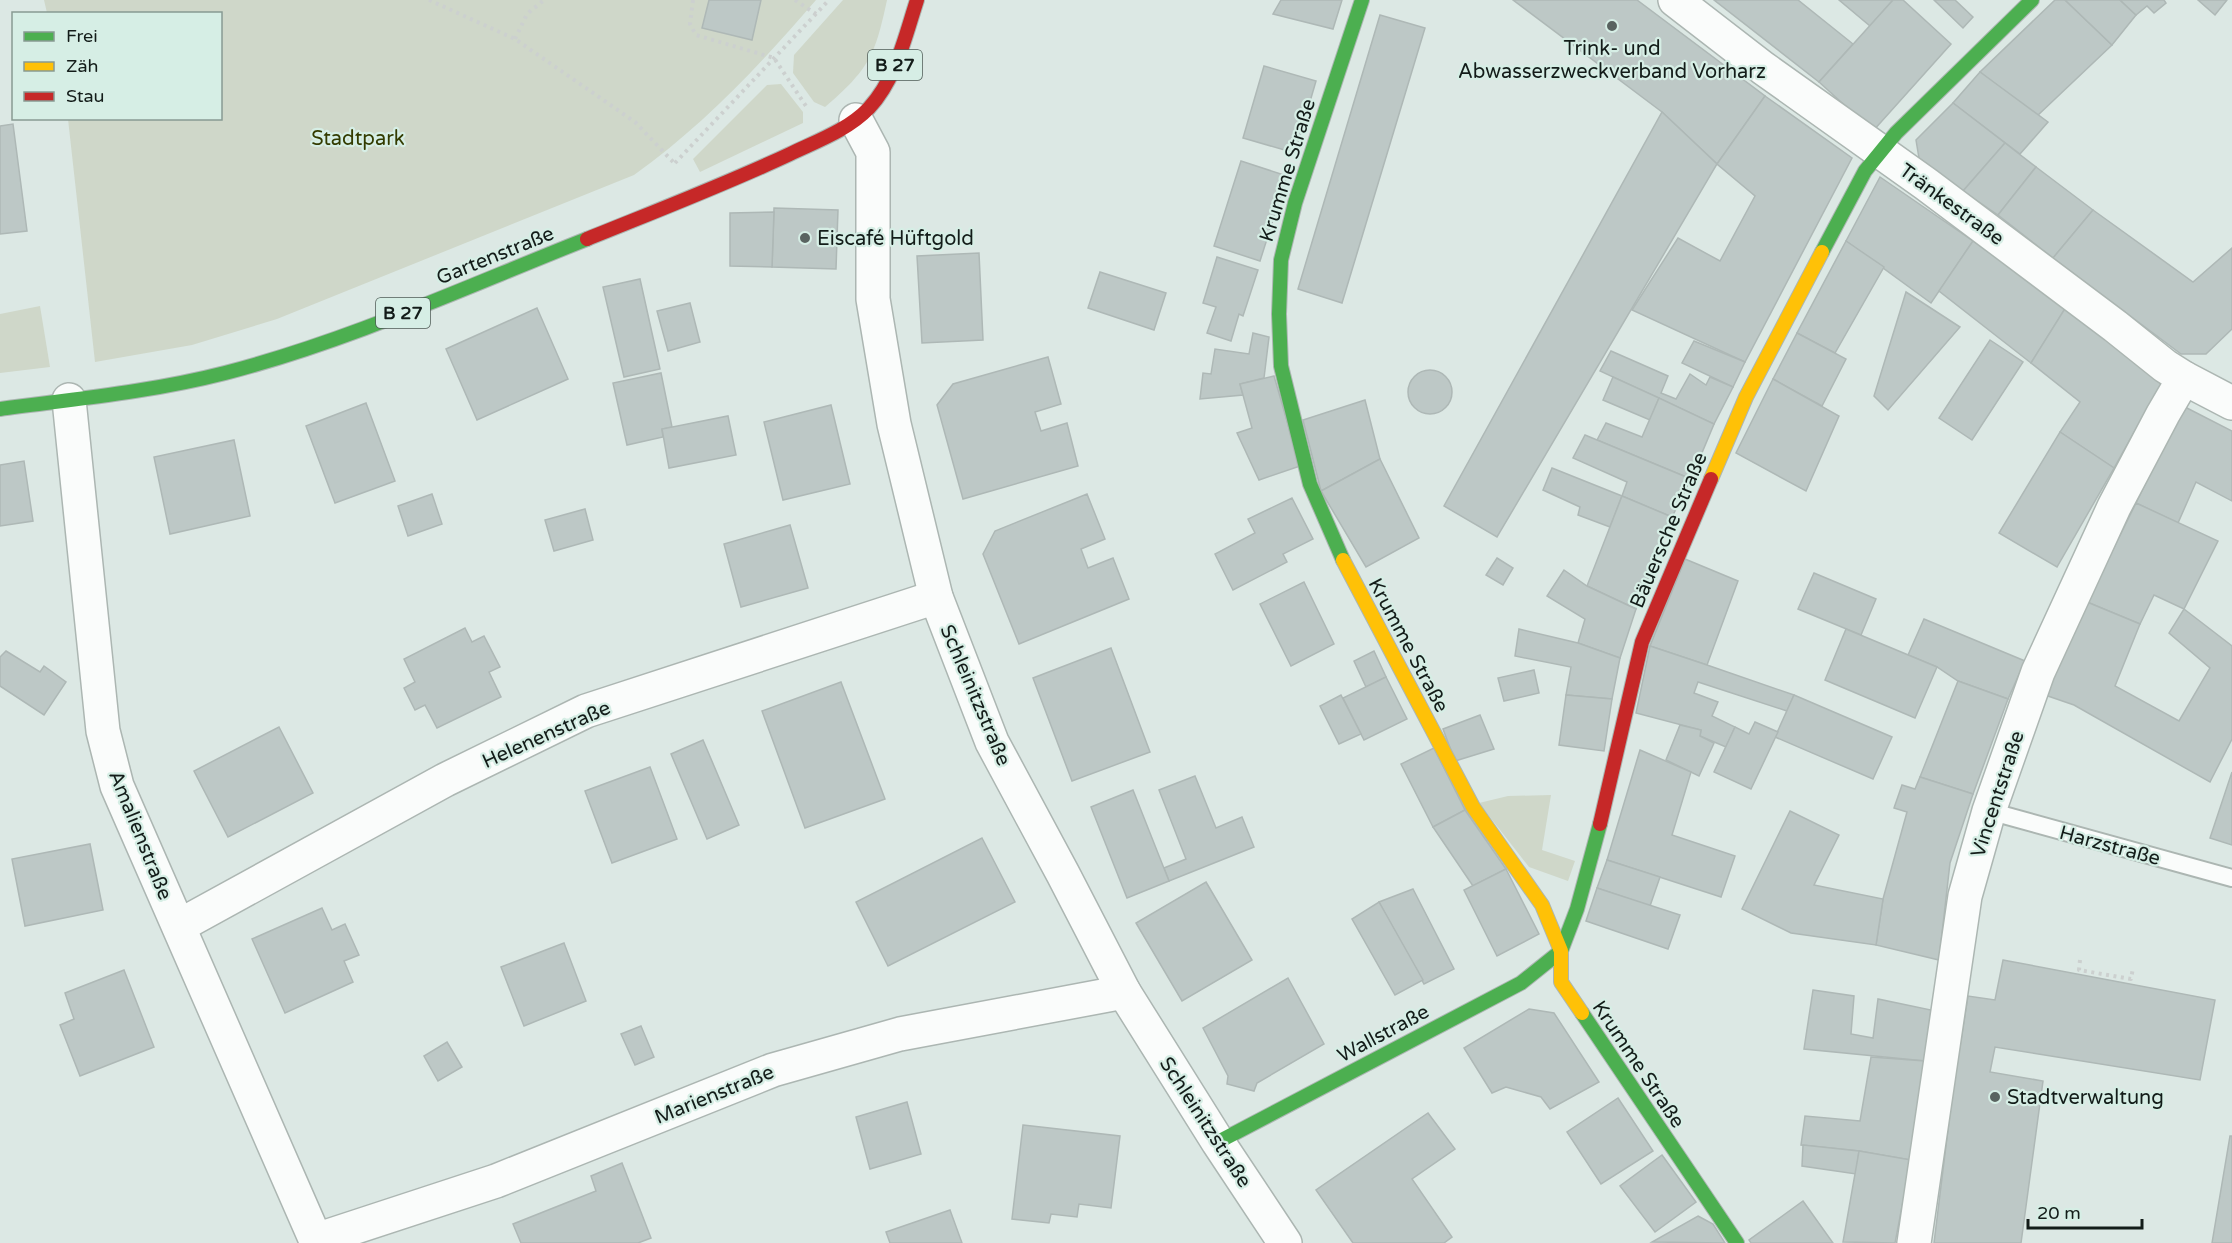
<svg xmlns="http://www.w3.org/2000/svg" width="2232" height="1243" font-family="'Varela Round',sans-serif">
	<style>
		.green { fill: #cfd7c9 }
		.building { fill: #bdc8c6; stroke: #aeb8b6; stroke-width: 1.5 }
		.lines { fill: none; stroke-linecap: round; stroke-linejoin: round }
		.lane-casing { stroke: #acb6b2; stroke-width: 20 }
		.street-casing { stroke: #acb6b2; stroke-width: 36 }
		.fast-casing { stroke: #acb6b2; stroke-width: 16 }
		.slow-casing { stroke: #acb6b2; stroke-width: 16 }
		.jam-casing { stroke: #acb6b2; stroke-width: 16 }
		.path { stroke: #ccd0cf; stroke-width: 4; stroke-dasharray: 3 4.5; stroke-linecap: butt }
		.lane { stroke: #fafcfb; stroke-width: 16 }
		.street { stroke: #fafcfb; stroke-width: 33 }
		.fast { stroke: #4caf50; stroke-width: 14 }
		.slow { stroke: #ffc107; stroke-width: 14 }
		.jam { stroke: #c62828; stroke-width: 14 }
		.poi-dot { fill: #596360; stroke: #d6eee5; stroke-width: 2 }
		.labels { text-anchor: middle; stroke-width: 4.5; stroke-linejoin: round; paint-order: stroke }
		.shield { fill: #d6eee5; stroke: #4e5b56; stroke-width: 1.5 }
		.shield-label { font-size: 18px; font-weight: bold; fill: #131c19 }
		.poi-label { font-size: 20px; fill: #131c19; stroke: #d6eee5; text-anchor: start }
		.park-label { font-size: 20px; fill: #333b00; stroke: #d6eee5 }
		.street-label { font-size: 20px; fill: #131c19; stroke: #d6eee5 }
	</style>
	<rect width="100%" height="100%" fill="#dce8e4"/>
	<!-- green -->
	<g class="green">
		<path d="M44 0H816C761 64 703 126 634 175L277 319 192 345 95 362 68 119 220 118V14L47 13Z"/>
		<path d="M843 0H887C875 56 869 69 825 107L814 102 793 73 794 55Z"/>
		<path d="M781 84 803 112V123L700 172 693 159 767 85Z"/>
		<path d="M40 306 50 367 0 373V314Z"/>
		<path d="M1551 795 1542 850 1575 861 1568 881 1529 867 1479 803 1508 796Z"/>
	</g>
	<!-- building -->
	<g class="building">
		<path d="M709 0H761L752 40 702 28Z"/>
		<path d="M1281 0H1342L1333 29 1273 14Z"/>
		<path d="M1513 0H1637L1765 96 1717 164 1662 112Z"/>
		<path d="M1714 0H1798L1853 44 1819 82Z"/>
		<path d="M1839 0H1893L1870 26Z"/>
		<path d="M1893 0H1903L1951 44 1873 131 1819 82Z"/>
		<path d="M1934 0H1955L1973 17 1963 28Z"/>
		<path d="M2055 0H2065L2112 45 2037 116 1980 72Z"/>
		<path d="M2065 0H2120L2136 15 2112 45Z"/>
		<path d="M2120 0H2164L2166 3 2154 13 2147 6 2136 15Z"/>
		<path d="M2198 0H2227L2215 15Z"/>
		<path d="M1380 15 1425 28 1342 303 1298 289Z"/>
		<path d="M1264 66 1316 81 1295 153 1243 138Z"/>
		<path d="M1980 72 2048 122 2020 154 1953 103Z"/>
		<path d="M1765 96 1852 158 1745 362 1632 310 1678 238 1720 261 1755 196 1717 164Z"/>
		<path d="M1953 103 2005 143 1963 191 1919 158 1916 140Z"/>
		<path d="M1662 112 1717 164 1497 537 1444 506Z"/>
		<path d="M13 124 27 231 0 234V126Z"/>
		<path d="M2005 143 2036 167 1998 215 1963 191Z"/>
		<path d="M1241 161 1287 176 1260 261 1214 246Z"/>
		<path d="M2036 167 2093 210 2053 258 1998 215Z"/>
		<path d="M1880 177 1973 241 1931 303 1846 241Z"/>
		<path d="M774 208 838 210 836 269 772 267Z"/>
		<path d="M2093 210 2193 282 2232 248V329L2206 354H2181L2053 258Z"/>
		<path d="M774 212 772 267 730 266V213Z"/>
		<path d="M1846 241 1884 267 1835 353 1797 333Z"/>
		<path d="M1973 241 2066 307 2031 363 1939 291Z"/>
		<path d="M979 253 983 340 922 343 917 256Z"/>
		<path d="M1217 257 1258 270 1243 316 1239 314 1231 341 1207 333 1216 307 1203 303Z"/>
		<path d="M1100 272 1166 293 1154 330 1088 308Z"/>
		<path d="M640 279 660 369 624 377 603 287Z"/>
		<path d="M1906 292 1960 327 1888 410 1874 396Z"/>
		<path d="M690 303 700 342 668 351 657 311Z"/>
		<path d="M2066 307 2161 384 2114 468 2060 432 2080 402 2031 363Z"/>
		<path d="M537 308 568 379 477 420 446 349Z"/>
		<path d="M1253 333 1269 337 1264 378 1240 384 1243 395 1200 399 1203 373 1211 374 1215 349 1249 354Z"/>
		<path d="M1797 333 1846 359 1822 406 1773 379Z"/>
		<path d="M1990 340 2023 362 1972 440 1939 418Z"/>
		<path d="M1694 341 1745 362 1733 387 1682 363Z"/>
		<path d="M1611 351 1668 376 1661 393 1676 399 1690 374 1706 385 1710 377 1733 387 1714 424 1600 371Z"/>
		<path d="M1048 357 1061 404 1035 412 1041 431 1067 423 1078 466 963 499 937 405 953 384Z"/>
		<circle cx="1430" cy="392" r="22"/>
		<path d="M661 373 672 427 662 429 663 437 627 445 613 383Z"/>
		<path d="M1274 376 1300 466 1259 480 1237 433 1252 428 1240 384Z"/>
		<path d="M1613 377 1659 398 1650 420 1603 400Z"/>
		<path d="M1773 379 1839 416 1806 491 1736 453Z"/>
		<path d="M1659 398 1714 424 1691 479 1597 440 1606 423 1642 437Z"/>
		<path d="M1365 400 1380 459 1321 491 1303 420Z"/>
		<path d="M366 403 395 481 335 503 306 426Z"/>
		<path d="M831 405 850 484 783 500 764 422Z"/>
		<path d="M2183 406 2232 431V501L2196 482 2178 523 2136 503Z"/>
		<path d="M728 416 736 455 669 468 662 429Z"/>
		<path d="M2060 432 2114 468 2057 567 1999 533Z"/>
		<path d="M1585 435 1691 479 1672 517 1622 496 1627 482 1573 458Z"/>
		<path d="M234 440 250 516 170 534 154 457Z"/>
		<path d="M1380 459 1419 538 1366 567 1321 491Z"/>
		<path d="M24 461 33 521 0 526V465Z"/>
		<path d="M1552 468 1622 496 1610 527 1578 515 1580 507 1543 490Z"/>
		<path d="M432 494 442 524 408 536 398 506Z"/>
		<path d="M1087 494 1105 539 1081 549 1088 568 1113 558 1129 599 1019 644 983 554 995 531Z"/>
		<path d="M1622 496 1672 517 1636 609 1587 586Z"/>
		<path d="M1292 498 1313 539 1283 554 1287 562 1233 590 1215 554 1255 533 1248 519Z"/>
		<path d="M2136 503 2218 541 2184 609 2154 595 2140 624 2087 602Z"/>
		<path d="M585 509 593 540 554 551 545 520Z"/>
		<path d="M790 525 808 588 741 607 724 544Z"/>
		<path d="M1497 558 1513 568 1503 585 1486 575Z"/>
		<path d="M1685 559 1738 581 1707 665 1650 646Z"/>
		<path d="M1564 570 1587 586 1636 609 1620 658 1578 643 1585 619 1547 596Z"/>
		<path d="M1814 573 1876 599 1861 635 1798 609Z"/>
		<path d="M1304 582 1334 644 1291 666 1260 604Z"/>
		<path d="M2087 602 2140 624 2115 686 2179 721 2210 668 2169 633 2184 609 2232 646V739L2210 782 2074 705 2045 695Z"/>
		<path d="M1924 619 2025 661 2008 699 1958 681 1937 667 1908 655Z"/>
		<path d="M465 628 472 642 484 636 500 667 489 672 501 697 437 728 425 705 415 710 404 688 415 682 404 659Z"/>
		<path d="M1519 629 1578 643 1620 658 1612 699 1566 695 1571 667 1515 656Z"/>
		<path d="M1846 629 1937 667 1915 718 1825 680Z"/>
		<path d="M1650 646 1707 665 1794 695 1787 711 1698 682 1694 693 1718 702 1712 716 1735 727 1726 747 1700 736 1701 730 1636 713Z"/>
		<path d="M1111 648 1150 752 1072 781 1033 678Z"/>
		<path d="M6 651 40 672 44 666 66 682 44 715 0 686V657Z"/>
		<path d="M1374 651 1386 677 1366 687 1354 661Z"/>
		<path d="M1534 670 1539 693 1504 701 1498 678Z"/>
		<path d="M1386 677 1407 719 1364 740 1343 698Z"/>
		<path d="M1958 681 2008 699 1973 794 1920 777Z"/>
		<path d="M841 682 885 799 805 828 762 711Z"/>
		<path d="M1341 695 1361 734 1339 744 1320 706Z"/>
		<path d="M1566 695 1612 699 1604 751 1559 745Z"/>
		<path d="M1794 695 1892 737 1873 779 1775 737Z"/>
		<path d="M1480 715 1494 749 1455 761 1443 729Z"/>
		<path d="M1755 722 1778 732 1751 789 1714 772 1735 727 1749 734Z"/>
		<path d="M1680 725 1701 730 1700 736 1714 743 1699 776 1666 760Z"/>
		<path d="M279 727 313 793 228 837 194 771Z"/>
		<path d="M703 740 739 825 707 839 671 754Z"/>
		<path d="M1434 748 1465 810 1433 827 1401 764Z"/>
		<path d="M1640 750 1691 772 1672 835 1735 856 1721 897 1607 860Z"/>
		<path d="M650 767 677 839 612 863 585 791Z"/>
		<path d="M2232 772V845L2210 838Z"/>
		<path d="M1195 776 1216 828 1242 817 1254 847 1169 881 1164 868 1186 859 1159 790Z"/>
		<path d="M1920 777 1973 794 1950 863 1939 960 1876 945 1883 899 1907 812 1894 808 1902 785 1915 789Z"/>
		<path d="M1133 790 1169 881 1127 898 1091 807Z"/>
		<path d="M1465 810 1506 869 1473 886 1433 827Z"/>
		<path d="M1790 811 1839 835 1814 885 1883 899 1876 945 1791 933 1742 909Z"/>
		<path d="M982 838 1015 902 888 966 856 902Z"/>
		<path d="M90 844 103 910 25 926 12 859Z"/>
		<path d="M1607 860 1660 877 1650 906 1597 888Z"/>
		<path d="M1506 869 1539 934 1497 956 1464 890Z"/>
		<path d="M1206 882 1252 960 1182 1001 1136 923Z"/>
		<path d="M1597 888 1680 915 1668 949 1586 921Z"/>
		<path d="M1413 889 1454 969 1424 984 1379 902Z"/>
		<path d="M1379 902 1423 980 1395 995 1352 919Z"/>
		<path d="M322 908 332 930 345 924 359 955 344 961 353 982 285 1013 252 939Z"/>
		<path d="M564 943 586 1001 524 1026 501 967Z"/>
		<path d="M2003 960 2215 1000 2200 1080 1995 1047 1990 1072 2043 1081 2021 1243H1934L1950 1113H1947L1953 1071H1956L1968 996 1995 1000Z"/>
		<path d="M124 970 154 1047 80 1076 60 1025 74 1019 65 993Z"/>
		<path d="M1288 978 1324 1044 1257 1083 1254 1091 1227 1084 1228 1076 1203 1028Z"/>
		<path d="M1813 990 1854 996 1851 1034 1873 1038 1878 999 1931 1010 1925 1061 1804 1049Z"/>
		<path d="M1529 1009 1554 1013 1599 1082 1550 1109 1541 1097 1506 1087 1492 1093 1464 1048Z"/>
		<path d="M641 1026 654 1057 635 1065 621 1034Z"/>
		<path d="M447 1042 462 1067 438 1081 424 1056Z"/>
		<path d="M1871 1057 1925 1061 1911 1160 1859 1151 1801 1145 1805 1116 1860 1121Z"/>
		<path d="M1618 1098 1653 1151 1601 1184 1567 1132Z"/>
		<path d="M907 1102 921 1154 870 1169 856 1117Z"/>
		<path d="M1428 1113 1455 1149 1412 1179 1452 1237 1444 1243H1353L1316 1190Z"/>
		<path d="M1023 1125 1120 1136 1111 1208 1079 1204 1077 1217 1051 1214 1049 1223 1012 1219Z"/>
		<path d="M2230 1136H2232V1243H2212Z"/>
		<path d="M1803 1145 1859 1151 1856 1174 1802 1166Z"/>
		<path d="M1859 1151 1911 1160 1895 1243 1843 1242Z"/>
		<path d="M1662 1155 1696 1202 1655 1232 1620 1186Z"/>
		<path d="M622 1163 651 1238 638 1243H521L513 1224 596 1191 591 1176Z"/>
		<path d="M1803 1201 1833 1243H1751L1749 1240Z"/>
		<path d="M950 1210 962 1243H890L886 1232Z"/>
		<path d="M1698 1216 1713 1224 1725 1243 1652 1242Z"/>
	</g>
	<g class="lines">
		<!-- lane casing -->
		<g class="lane-casing">
			<path id="lane" d="M1989 811 2232 878"/>
		</g>
		<!-- street casing -->
		<g class="street-casing">
			<g id="street">
				<path d="M1675 0 1763 68 1926 184 2115 326 2165 366 2184 378 2232 403"/>
				<path d="M856 120 873 152V299L894 424 936 597 992 742 1063 874 1124 992 1218 1142 1285 1243"/>
				<path d="M69 400 103 731 117 786 317 1243"/>
				<path d="M179 926 445 780 586 711 936 597"/>
				<path d="M316 1240 496 1181 773 1070 900 1034 1124 992"/>
				<path d="M1914 1243 1965 896 1989 811 2038 672 2114 507 2163 414 2184 378"/>
			</g>
		</g>
		<!-- fast casing -->
		<g class="fast-casing">
			<g id="fast">
				<path d="M1822 252 1865 171 1896 133 2032 0"/>
				<path d="M0 409C75 399 151 392 225 373 349 341 468 286 587 239"/>
				<path d="M1343 560 1310 484 1281 366 1279 314 1281 260 1295 203 1362 0"/>
				<path d="M1582 1013 1737 1243"/>
				<path d="M1218 1142 1521 983 1561 951 1577 909 1600 824"/>
			</g>
		</g>
		<!-- slow casing -->
		<g class="slow-casing">
			<g id="slow">
				<path d="M1711 479 1746 397 1822 252"/>
				<path d="M1343 560 1473 807 1542 905 1561 951V982L1582 1013"/>
			</g>
		</g>
		<!-- jam casing -->
		<g class="jam-casing">
			<g id="jam">
				<path d="M587 239C656 211 724 185 790 154 817 141 848 130 869 108 896 79 905 37 917 0"/>
				<path d="M1600 824 1642 642 1711 479"/>
			</g>
		</g>
		<!-- path -->
		<g class="path">
			<path d="M429 0 515 39 635 122 676 165"/>
			<path d="M693 0 690 24 696 35 774 58 806 106"/>
			<path d="M795 0 816 14"/>
			<path d="M515 39 527 14 544 0"/>
			<path d="M675 163 829 0"/>
			<path d="M2080 960 2079 970 2131 979 2133 968"/>
		</g>
		<!-- lane -->
		<use href="#lane" class="lane"/>
		<!-- street -->
		<use href="#street" class="street"/>
		<!-- fast -->
		<use href="#fast" class="fast"/>
		<!-- slow -->
		<use href="#slow" class="slow"/>
		<!-- jam -->
		<use href="#jam" class="jam"/>
	</g>
	<!-- markers -->
	<g class="poi-dot">
		<circle cx="1612" cy="26" r="6"/>
		<circle cx="805" cy="238" r="6"/>
		<circle cx="1995" cy="1097" r="6"/>
	</g>
	<g class="labels">
		<!-- shield labels -->
		<g class="shield">
			<rect x="868" y="50" width="54" height="30" rx="4.5"/>
			<rect x="376" y="298" width="54" height="30" rx="4.5"/>
		</g>
		<g class="shield-label">
			<text x="895" y="71">B 27</text>
			<text x="403" y="319">B 27</text>
		</g>
		<!-- poi labels -->
		<g class="poi-label">
			<text x="1612" y="55" text-anchor="middle">Trink- und<tspan x="1612" dy="23">Abwasserzweckverband Vorharz</tspan></text>
			<text x="817" y="245">Eiscafé Hüftgold</text>
			<text x="2007" y="1104">Stadtverwaltung</text>
		</g>
		<!-- park labels -->
		<g class="park-label">
			<text x="358" y="145">Stadtpark</text>
		</g>
		<!-- street labels -->
		<g class="street-label">
			<text transform="translate(1287 170) rotate(-73)" y="7">Krumme Straße</text>
			<text transform="translate(1952 204) rotate(36)" y="7">Tränkestraße</text>
			<text transform="translate(495 255) rotate(-22)" y="7">Gartenstraße</text>
			<text transform="translate(1668 530) rotate(-67)" y="7">Bäuersche Straße</text>
			<text transform="translate(1409 645) rotate(62)" y="7">Krumme Straße</text>
			<text transform="translate(976 695) rotate(67)" y="7">Schleinitzstraße</text>
			<text transform="translate(546 734) rotate(-24)" y="7">Helenenstraße</text>
			<text transform="translate(1997 794) rotate(-72)" y="7">Vincentstraße</text>
			<text transform="translate(141 835) rotate(68)" y="7">Amalienstraße</text>
			<text transform="translate(2110 845) rotate(15)" y="7">Harzstraße</text>
			<text transform="translate(1383 1033) rotate(-28)" y="7">Wallstraße</text>
			<text transform="translate(1639 1064) rotate(56)" y="7">Krumme Straße</text>
			<text transform="translate(714 1094) rotate(-22)" y="7">Marienstraße</text>
			<text transform="translate(1206 1122) rotate(57)" y="7">Schleinitzstraße</text>
		</g>
	</g>
	<!-- legend -->
	<rect x="12" y="12" width="210" height="108" fill="#d6eee5" stroke="#889a93" stroke-width="1.5"/>
	<rect x="24" y="32" width="30" height="9" fill="#4caf50" stroke="#889a93" stroke-width="1.5"/>
	<text x="66" y="42" font-size="18" fill="#131c19">Frei</text>
	<rect x="24" y="62" width="30" height="9" fill="#ffc107" stroke="#889a93" stroke-width="1.5"/>
	<text x="66" y="72" font-size="18" fill="#131c19">Zäh</text>
	<rect x="24" y="92" width="30" height="9" fill="#c62828" stroke="#889a93" stroke-width="1.5"/>
	<text x="66" y="102" font-size="18" fill="#131c19">Stau</text>
	<!-- scale -->
	<path d="M2028 1219v9h114v-9" fill="none" stroke="#131c19" stroke-width="3"/>
	<text x="2037" y="1219" font-size="18" fill="#131c19" stroke="#d6eee5" stroke-width="4.5" paint-order="stroke">20 m</text>
</svg>
